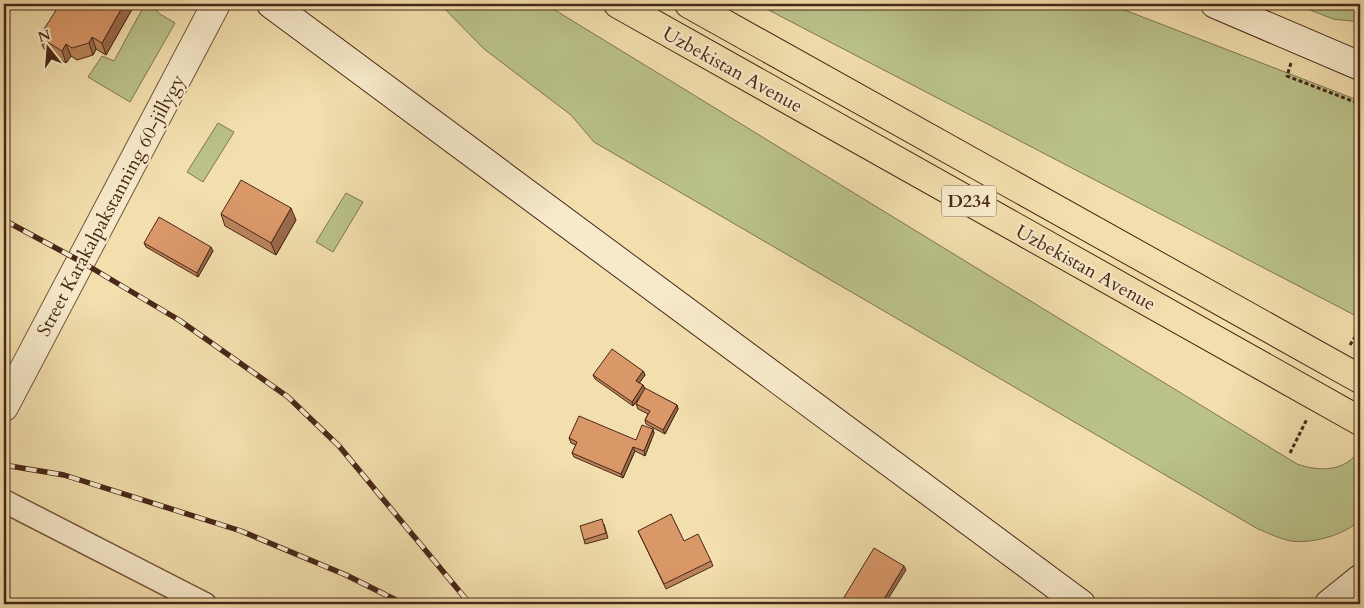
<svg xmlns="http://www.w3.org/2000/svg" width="1364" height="608" font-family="Cardo,serif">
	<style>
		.green { fill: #bac28a; stroke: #827452 }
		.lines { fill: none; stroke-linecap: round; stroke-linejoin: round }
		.minor-casing { stroke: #73553e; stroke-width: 25 }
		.tertiary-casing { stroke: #73553e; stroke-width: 30 }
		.secondary-casing { stroke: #492719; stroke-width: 30 }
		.primary-casing { stroke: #492719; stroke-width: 30 }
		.path { stroke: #492719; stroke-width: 3; stroke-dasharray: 4 2.5; stroke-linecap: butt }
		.minor { stroke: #f7eaca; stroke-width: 22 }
		.tertiary { stroke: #f7eaca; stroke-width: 28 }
		.secondary { stroke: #f7eaca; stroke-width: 28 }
		.primary { stroke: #f2dfad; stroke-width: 28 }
		.rail-casing { stroke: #492719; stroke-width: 5.5 }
		.rail { stroke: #f7eaca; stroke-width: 4; stroke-dasharray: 11; stroke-linecap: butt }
		.wall { fill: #bb835a; stroke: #492719 }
		.shaded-wall { fill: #996a4a; stroke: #492719 }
		.building { fill: #da9869; stroke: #492719 }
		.labels { text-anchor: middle; stroke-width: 4.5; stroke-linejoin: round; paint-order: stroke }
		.shield { fill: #f7eaca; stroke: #7d624e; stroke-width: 1 }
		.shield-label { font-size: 18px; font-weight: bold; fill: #492719 }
		.street-label { font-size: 19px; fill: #492719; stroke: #f7eaca }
	</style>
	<rect width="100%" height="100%" fill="#f2dfad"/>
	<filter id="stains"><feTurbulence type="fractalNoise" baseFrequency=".004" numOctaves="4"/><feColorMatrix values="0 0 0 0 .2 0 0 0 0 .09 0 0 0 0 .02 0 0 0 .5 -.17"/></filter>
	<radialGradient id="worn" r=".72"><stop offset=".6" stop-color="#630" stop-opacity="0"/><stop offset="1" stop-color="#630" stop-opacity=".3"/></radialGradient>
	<!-- green -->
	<g class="green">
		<path d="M145 4H150L160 14 175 23 130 102 88 77 102 56 114 61Z"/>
		<path d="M440 4H545L1297 464C1320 472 1346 472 1360 449V520C1345 535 1312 544 1291 541 1280 539 1268 533 1258 529L594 142 571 115 484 49Z"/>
		<path d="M757 4H1109L1360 101V318Z"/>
		<path d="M1295 4H1360V22L1333 19Z"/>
		<path d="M218 123 234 132 203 182 187 172Z"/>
		<path d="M346 193 363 202 333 252 316 242Z"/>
	</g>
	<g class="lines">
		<!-- minor casing -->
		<g class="minor-casing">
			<path id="minor" d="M4 501 205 604"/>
		</g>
		<!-- tertiary casing -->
		<g class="tertiary-casing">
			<path id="tertiary" d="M4 407 216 4"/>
		</g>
		<!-- secondary casing -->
		<g class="secondary-casing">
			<g id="secondary">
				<path d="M271 4 1081 604"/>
				<path d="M1215 4 1360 66"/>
				<path d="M1329 604 1360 579"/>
			</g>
		</g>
		<!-- primary casing -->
		<g class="primary-casing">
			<g id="primary">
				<path d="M618 4 1360 421"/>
				<path d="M689 4 1360 379"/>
			</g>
		</g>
		<!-- path -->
		<g class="path">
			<path d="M1291 63 1287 76 1360 104"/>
			<path d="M1350 345 1360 329"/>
			<path d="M1290 453 1307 419"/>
		</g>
		<!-- minor -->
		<use href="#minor" class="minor"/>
		<!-- tertiary -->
		<use href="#tertiary" class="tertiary"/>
		<!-- secondary -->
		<use href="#secondary" class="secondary"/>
		<!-- primary -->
		<use href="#primary" class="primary"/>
		<!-- rail casing -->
		<g class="rail-casing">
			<g id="rail">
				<path d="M4 220 80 261 179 320 288 397 339 446 470 604"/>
				<path d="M4 465 64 475 241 531 346 575 404 604"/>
			</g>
		</g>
		<!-- rail -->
		<use href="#rail" class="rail"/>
	</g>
	<!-- wall -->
	<g class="wall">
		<path d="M135 4 106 55 96 49 93 55 77 60 71 56 66 63 44 49 39 37Z"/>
		<path d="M221 214 296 220 276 255 225 226Z"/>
		<path d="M144 243 213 251 198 277 146 247Z"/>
		<path d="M643 371 645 375 639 383 643 385 645 389 677 405 678 409 665 434 646 424 645 420 648 414 638 409 636 404 642 393 633 406 595 379 593 375Z"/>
		<path d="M653 429 654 433 645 456 635 451 623 478 574 457 572 453 576 445 571 443 569 438 636 440Z"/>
		<path d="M604 524 608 538 585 544 584 540Z"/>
		<path d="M638 531 684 541 711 561 713 566 666 589Z"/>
	</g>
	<!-- shaded-wall -->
	<g class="shaded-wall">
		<path d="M124 4H135L106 55 102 43Z"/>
		<path d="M92 37 96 49 93 55 89 43Z"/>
		<path d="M66 44 71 56 66 63 62 51Z"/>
		<path d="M291 208 296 220 276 255 271 243Z"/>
		<path d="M211 247 213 251 198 277 197 273Z"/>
		<path d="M643 371 645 375 638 385 636 381Z"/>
		<path d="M643 385 645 390 633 406 632 402Z"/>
		<path d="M677 405 678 409 665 434 663 430Z"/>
		<path d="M653 429 654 433 645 456 644 451Z"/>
		<path d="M633 447 635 451 623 478 621 474Z"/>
		<path d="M904 566 906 570 885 604H881Z"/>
	</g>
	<!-- building -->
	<g class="building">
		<path d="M60 4H124L102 43 92 37 89 43 72 48 66 44 62 51 39 37Z"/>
		<path d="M241 180 291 208 271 243 221 214Z"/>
		<path d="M159 217 211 247 197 273 144 243Z"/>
		<path d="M612 349 643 371 636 381 643 385 632 402 593 375Z"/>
		<path d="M645 388 677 405 663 430 645 420 650 411 636 404Z"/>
		<path d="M579 416 636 440 642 425 653 429 644 451 633 447 621 474 572 453 577 442 569 438Z"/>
		<path d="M671 514 684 541 698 534 711 561 664 584 638 531Z"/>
		<path d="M602 519 606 533 584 540 580 526Z"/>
		<path d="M874 548 904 566 881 604H840Z"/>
	</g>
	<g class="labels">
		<!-- shield labels -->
		<rect class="shield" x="941.5" y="185.5" width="55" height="31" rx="4"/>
		<g class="shield-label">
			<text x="969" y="207">D234</text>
		</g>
		<!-- street labels -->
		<g class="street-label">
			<text transform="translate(733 69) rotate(29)" y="7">Uzbekistan Avenue</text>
			<text transform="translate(110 205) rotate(-62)" y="7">Street Karakalpakstanning 60-jillygy</text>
			<text transform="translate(1086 267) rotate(29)" y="7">Uzbekistan Avenue</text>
		</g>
	</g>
	<!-- margin -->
	<rect width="1364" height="608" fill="none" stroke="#f2dfad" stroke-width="20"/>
	<rect x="5" y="5" width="1354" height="598" fill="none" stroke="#492719" stroke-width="2.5"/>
	<rect x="10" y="10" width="1344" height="588" fill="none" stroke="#492719"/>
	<!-- north arrow -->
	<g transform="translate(48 48) rotate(343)" stroke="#f7eaca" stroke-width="4" paint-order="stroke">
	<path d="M0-4L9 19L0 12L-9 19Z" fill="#492719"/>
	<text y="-8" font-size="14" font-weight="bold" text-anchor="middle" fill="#492719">N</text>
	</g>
	<rect width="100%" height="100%" filter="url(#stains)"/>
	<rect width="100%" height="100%" fill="url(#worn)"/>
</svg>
